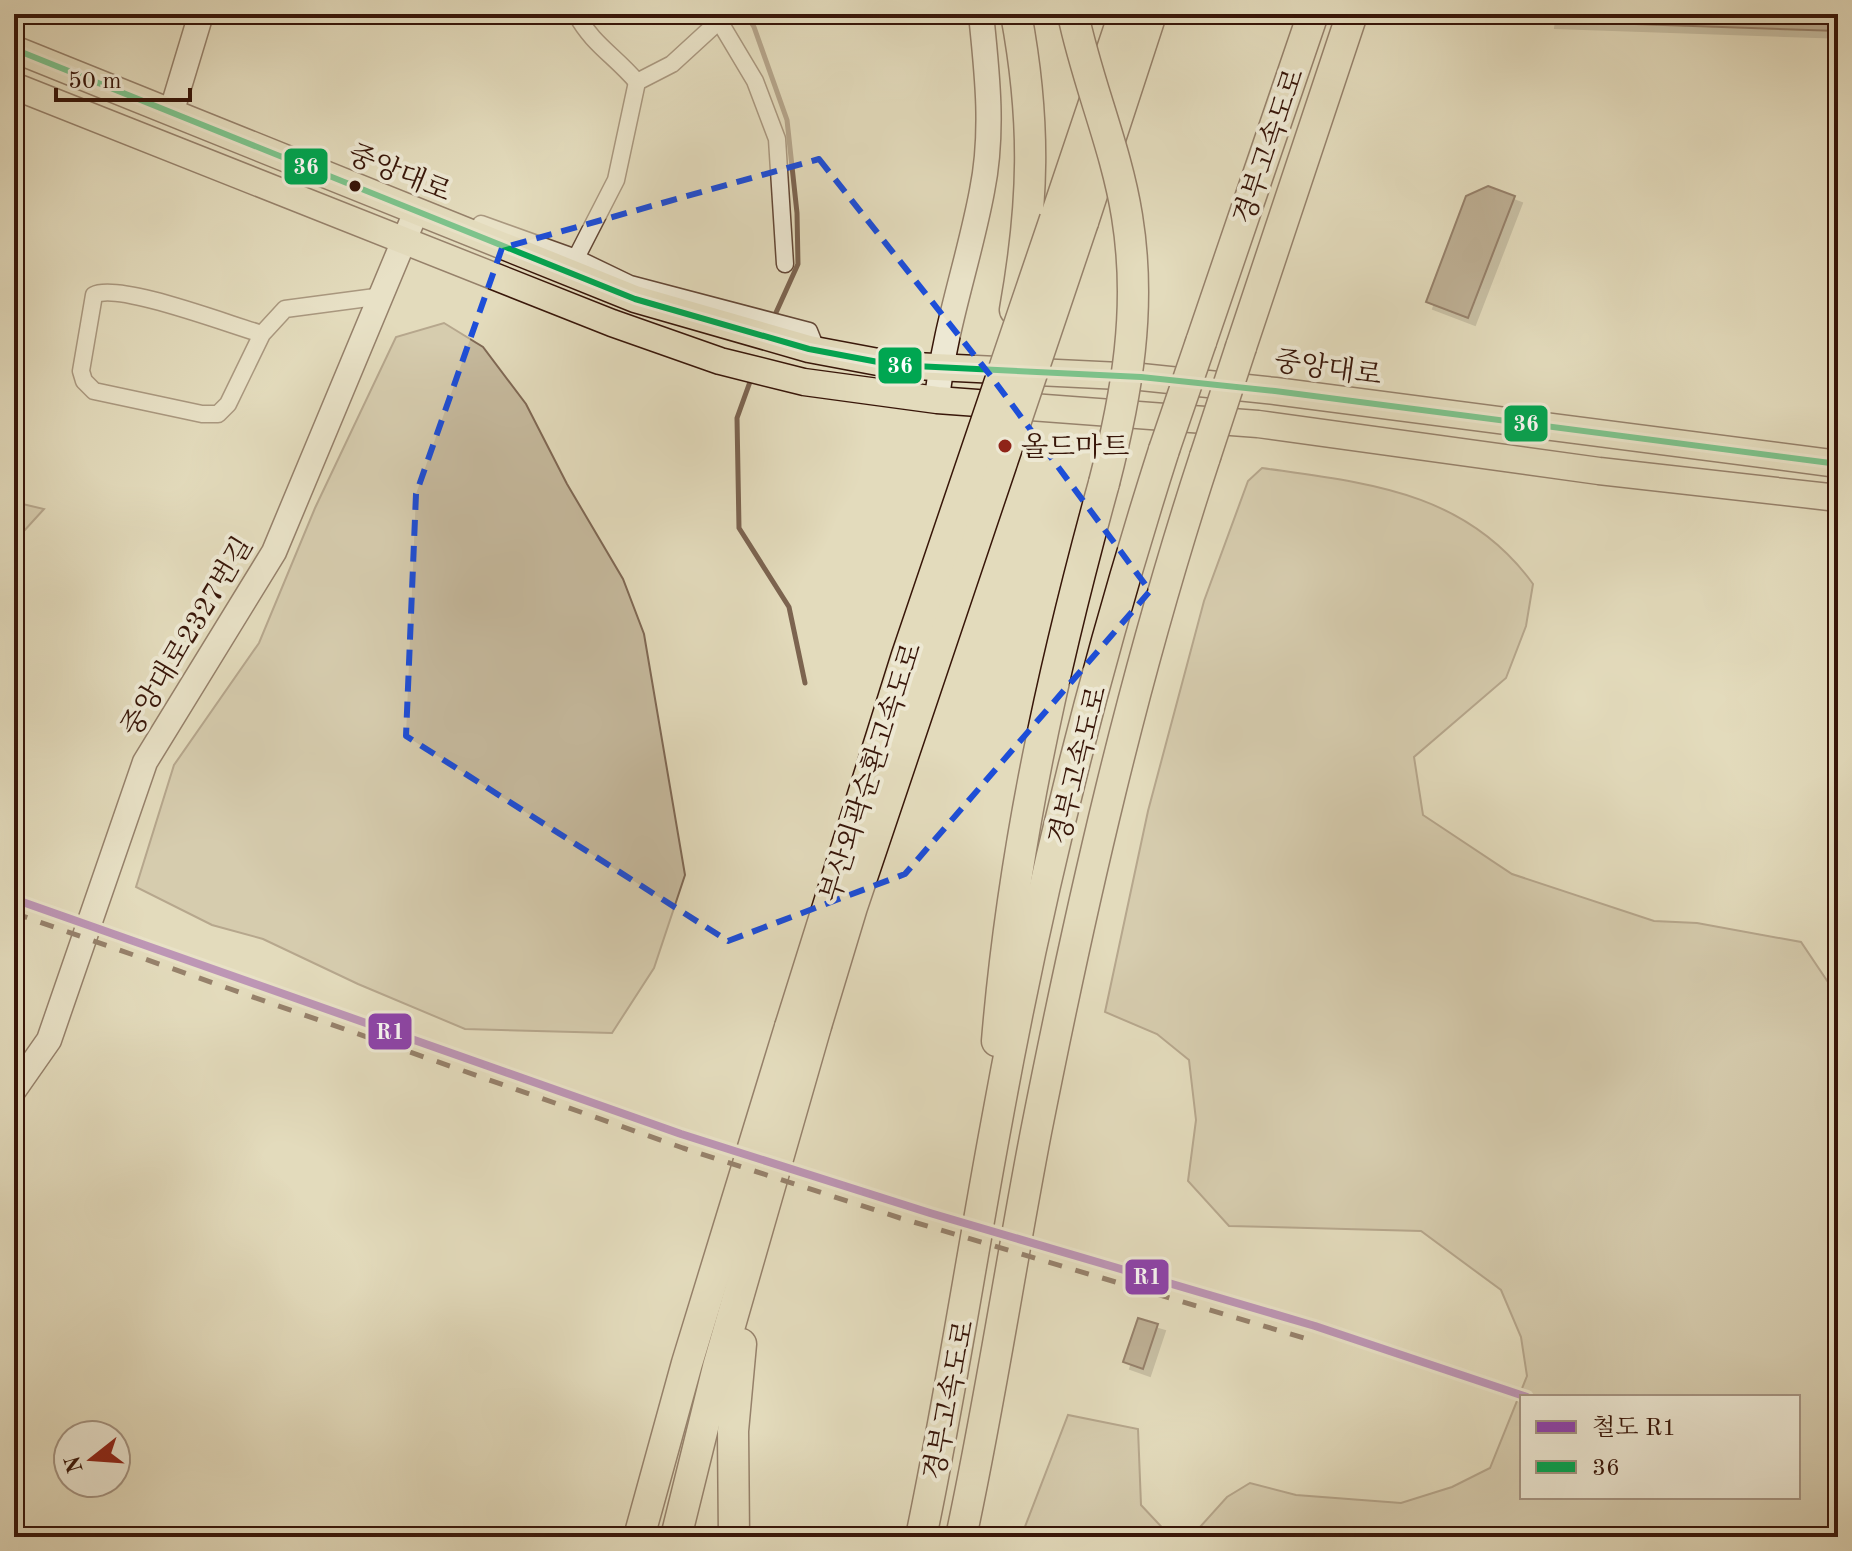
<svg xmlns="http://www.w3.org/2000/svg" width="1852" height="1551" font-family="'Old Standard TT','Noto Serif KR',serif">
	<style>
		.green { fill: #c6ba9e; stroke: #7f6854; stroke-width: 2; fill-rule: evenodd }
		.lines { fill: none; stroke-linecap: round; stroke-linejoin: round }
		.stream { stroke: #7c6450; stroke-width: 5 }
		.building { fill: #917c66; stroke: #381609; stroke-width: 2; filter: url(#shadow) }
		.street-casing { stroke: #634736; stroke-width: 19 }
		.secondary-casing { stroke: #381609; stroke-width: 27 }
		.primary-casing { stroke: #381609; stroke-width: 29 }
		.highway-casing { stroke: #381609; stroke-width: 33 }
		.street { stroke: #ede8d3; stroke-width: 16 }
		.secondary { stroke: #ede8d3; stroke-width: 24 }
		.primary { stroke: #e3dbbc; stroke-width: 26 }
		.highway { stroke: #e3dbbc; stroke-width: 30 }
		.rail { stroke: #381609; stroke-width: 5; stroke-dasharray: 14 14; stroke-linecap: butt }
		.highway-bridge-casing { stroke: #381609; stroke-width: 33; stroke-linecap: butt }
		.highway-bridge { stroke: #e3dbbc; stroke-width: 30 }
		.bus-1-casing { stroke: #ede8d3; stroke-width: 12 }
		.bus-1 { stroke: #00a651; stroke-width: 6 }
		.rail-1-casing { stroke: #ede8d3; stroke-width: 14 }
		.rail-1 { stroke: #8e44ad; stroke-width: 8 }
		.marked { fill: none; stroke: #1d4ed8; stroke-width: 6; stroke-dasharray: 16 10; stroke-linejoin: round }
		.bus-dot { fill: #381609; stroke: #ede8d3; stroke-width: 3 }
		.poi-dot { fill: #8f2418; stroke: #ede8d3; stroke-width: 3 }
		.labels { text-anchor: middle; stroke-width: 8; stroke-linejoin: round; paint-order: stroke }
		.street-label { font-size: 28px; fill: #381609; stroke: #ede8d3 }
		.poi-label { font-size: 28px; fill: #381609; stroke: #ede8d3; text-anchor: start }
		.line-badge { stroke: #ede8d3; stroke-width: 3 }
		.badge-label { font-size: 22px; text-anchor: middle; font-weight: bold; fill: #fff }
	</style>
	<defs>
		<filter id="shadow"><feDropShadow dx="7" dy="7" stdDeviation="0" flood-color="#0004"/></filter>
	</defs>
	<rect width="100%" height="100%" fill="#e3dbbc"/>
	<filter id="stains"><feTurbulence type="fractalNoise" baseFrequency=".0025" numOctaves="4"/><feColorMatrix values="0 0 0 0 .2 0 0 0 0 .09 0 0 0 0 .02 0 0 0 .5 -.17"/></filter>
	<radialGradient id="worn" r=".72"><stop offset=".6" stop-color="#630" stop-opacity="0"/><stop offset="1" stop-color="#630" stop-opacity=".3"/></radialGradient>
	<!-- green -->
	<g class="green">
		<path d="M444 323 483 347 526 404 567 484 623 579 644 634 685 875 654 968 612 1033 465 1029 358 984 263 939 212 925 136 887 174 765 259 643 315 508 396 337Z"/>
		<path d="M1262 468C1367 483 1466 491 1533 584L1526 626 1506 678 1414 757 1423 815 1512 874 1654 921 1697 923 1801 942 1838 997V1537H1021L1068 1415 1138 1429 1141 1505 1170 1536 1200 1527 1227 1497 1250 1483 1296 1495 1401 1503 1452 1487 1490 1468 1527 1376 1521 1337 1501 1290 1421 1231 1229 1226 1188 1181 1196 1120 1189 1060 1157 1034 1105 1012 1148 811 1204 601 1248 481ZM1522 1397H1798V1497H1522Z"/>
		<path d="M14 502 44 509 14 542Z"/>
	</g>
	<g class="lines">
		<!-- stream -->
		<g class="stream">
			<path d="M746 14 754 27 787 120 797 213 798 264 774 317"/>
			<path d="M751 379 737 418 739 528 789 607 805 683"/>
		</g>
	</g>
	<!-- building -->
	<g class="building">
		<path d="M1549 14H1838V31L1548 21Z"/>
		<path d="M1488 186 1515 196 1468 318 1426 302 1466 196Z"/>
		<path d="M1138 1318 1158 1324 1143 1369 1123 1362Z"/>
	</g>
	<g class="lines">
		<!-- street casing -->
		<g class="street-casing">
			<g id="street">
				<path d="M576 14C593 45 614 55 637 82"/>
				<path d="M715 14 755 81 777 139 785 264"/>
				<path d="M481 224 576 258 630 284 809 331 817 351"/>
				<path d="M576 258 616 180 637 82 672 64 720 20"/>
				<path d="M262 334C230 325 118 282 94 295L81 371 84 381 94 391 202 414H218L228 404 262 334 285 309 383 296"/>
			</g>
		</g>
		<!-- secondary casing -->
		<g class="secondary-casing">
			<g id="secondary">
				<path d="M172 110 201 14"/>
				<path d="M937 400C944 329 969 261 982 191 994 132 987 72 981 14"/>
				<path d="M14 1090 49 1040 145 762 274 552 415 214"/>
			</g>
		</g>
		<!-- primary casing -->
		<g class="primary-casing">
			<g id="primary">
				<path d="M14 49 635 299 809 349 894 365 1141 377 1275 391 1838 464"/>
				<path d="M14 86 612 323 720 361 804 382 937 400 1258 424 1599 471 1838 498"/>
			</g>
		</g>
		<!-- highway casing -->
		<g class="highway-casing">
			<g id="highway">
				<path d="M1055 219 1124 14"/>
				<path d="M1083 222 1151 14"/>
				<path d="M1015 310C1034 203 1036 121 1016 14"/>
				<path d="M1201 342 1313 14"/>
				<path d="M1241 347 1352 14"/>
				<path d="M997 1041C1013 849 1053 668 1104 483"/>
				<path d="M639 1537 687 1363 790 1027"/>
				<path d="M676 1537 718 1367 816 1026"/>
				<path d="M734 1537 733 1431 741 1344"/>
				<path d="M921 1537C950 1399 971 1259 997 1120 1038 894 1094 669 1164 450"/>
				<path d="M961 1537C990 1403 1010 1267 1036 1132 1081 905 1133 676 1205 457"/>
			</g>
		</g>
		<!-- street -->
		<use href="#street" class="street"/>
		<!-- secondary -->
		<use href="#secondary" class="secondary"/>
		<!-- primary -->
		<use href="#primary" class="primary"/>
		<!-- highway -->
		<use href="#highway" class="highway"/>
		<!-- rail -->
		<path class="rail" d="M14 913 683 1148 900 1218 1311 1340"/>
		<!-- highway-bridge casing -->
		<g class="highway-bridge-casing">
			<g id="highway-bridge">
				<path d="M1073 14C1087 82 1116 147 1127 216 1142 308 1127 394 1104 483"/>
				<path d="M1164 450 1201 342"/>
				<path d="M1205 457 1241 347"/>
				<path d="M816 1026 852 907 1083 222"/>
				<path d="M790 1027 907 655 1055 219"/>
			</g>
		</g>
		<!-- highway-bridge -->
		<use href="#highway-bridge" class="highway-bridge"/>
		<!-- bus-1 casing -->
		<g class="bus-1-casing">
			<path id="bus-1" d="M14 49 635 299 809 349 894 365 1141 377 1275 391 1838 464"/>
		</g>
		<!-- bus-1 -->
		<use href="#bus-1" class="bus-1"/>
		<!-- rail-1 casing -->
		<g class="rail-1-casing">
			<path id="rail-1" d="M14 899 681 1134 930 1213 1315 1326 1527 1397"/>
		</g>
		<!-- rail-1 -->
		<use href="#rail-1" class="rail-1"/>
	</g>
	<!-- marked area -->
	<path d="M0 0H1852V1551H0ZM819 159 990 375 1150 591 905 874 728 941 406 736 416 494 502 248Z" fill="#e3dbbc" fill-opacity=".55" fill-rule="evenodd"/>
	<path class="marked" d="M819 159 990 375 1150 591 905 874 728 941 406 736 416 494 502 248Z"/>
	<!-- markers -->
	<circle class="bus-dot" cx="355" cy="186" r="7"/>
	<circle class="poi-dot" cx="1005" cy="446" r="8"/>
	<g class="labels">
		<!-- street labels -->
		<g class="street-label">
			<text transform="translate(1268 146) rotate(-71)" y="10">경부고속도로</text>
			<text transform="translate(400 172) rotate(22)" y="10">중앙대로</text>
			<text transform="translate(1328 367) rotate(8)" y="10">중앙대로</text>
			<text transform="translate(186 636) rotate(-59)" y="10">중앙대로2327번길</text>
			<text transform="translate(1077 765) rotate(-76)" y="10">경부고속도로</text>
			<text transform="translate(870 772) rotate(-72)" y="10">부산외곽순환고속도로</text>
			<text transform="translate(948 1400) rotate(-79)" y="10">경부고속도로</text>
		</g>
		<!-- poi labels -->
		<g class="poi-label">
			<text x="1021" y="456">올드마트</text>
		</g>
	</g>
	<g class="line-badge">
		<rect x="283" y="147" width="46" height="39" rx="8" fill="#00a651"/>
		<rect x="877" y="346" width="46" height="39" rx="8" fill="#00a651"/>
		<rect x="1503" y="404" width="46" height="39" rx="8" fill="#00a651"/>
		<rect x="367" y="1012" width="46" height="39" rx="8" fill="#8e44ad"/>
		<rect x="1124" y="1258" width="46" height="38" rx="8" fill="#8e44ad"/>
	</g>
	<g class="badge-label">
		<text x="306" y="174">36</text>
		<text x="900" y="373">36</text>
		<text x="1526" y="431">36</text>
		<text x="390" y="1039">R1</text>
		<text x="1147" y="1284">R1</text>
	</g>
	<!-- margin -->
	<rect width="1852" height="1551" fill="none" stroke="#e3dbbc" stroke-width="48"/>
	<rect x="16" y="16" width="1820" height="1519" fill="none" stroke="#381609" stroke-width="4"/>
	<rect x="24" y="24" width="1804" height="1503" fill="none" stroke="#381609" stroke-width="2"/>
	<!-- legend -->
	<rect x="1520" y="1395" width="280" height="104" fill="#ede8d3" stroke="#a59482" stroke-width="2"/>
	<rect x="1536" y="1421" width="40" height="12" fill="#8e44ad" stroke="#a59482" stroke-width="2"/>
	<text x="1592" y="1435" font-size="24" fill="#381609">철도 R1</text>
	<rect x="1536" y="1461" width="40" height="12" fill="#00a651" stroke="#a59482" stroke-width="2"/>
	<text x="1592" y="1475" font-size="24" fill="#381609">36</text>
	<!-- north arrow -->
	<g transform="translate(92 1459) rotate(253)"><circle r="38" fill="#ede8d3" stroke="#a59482" stroke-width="2"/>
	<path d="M0-6L14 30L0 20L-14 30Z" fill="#8f2418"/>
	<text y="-12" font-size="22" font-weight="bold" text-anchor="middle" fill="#381609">N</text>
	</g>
	<!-- scale -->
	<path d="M56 88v12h134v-12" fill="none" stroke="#381609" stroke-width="4"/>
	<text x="68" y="88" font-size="24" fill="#381609" stroke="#ede8d3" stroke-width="6" paint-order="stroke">50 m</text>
	<rect width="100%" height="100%" filter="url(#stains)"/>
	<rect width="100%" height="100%" fill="url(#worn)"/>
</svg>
